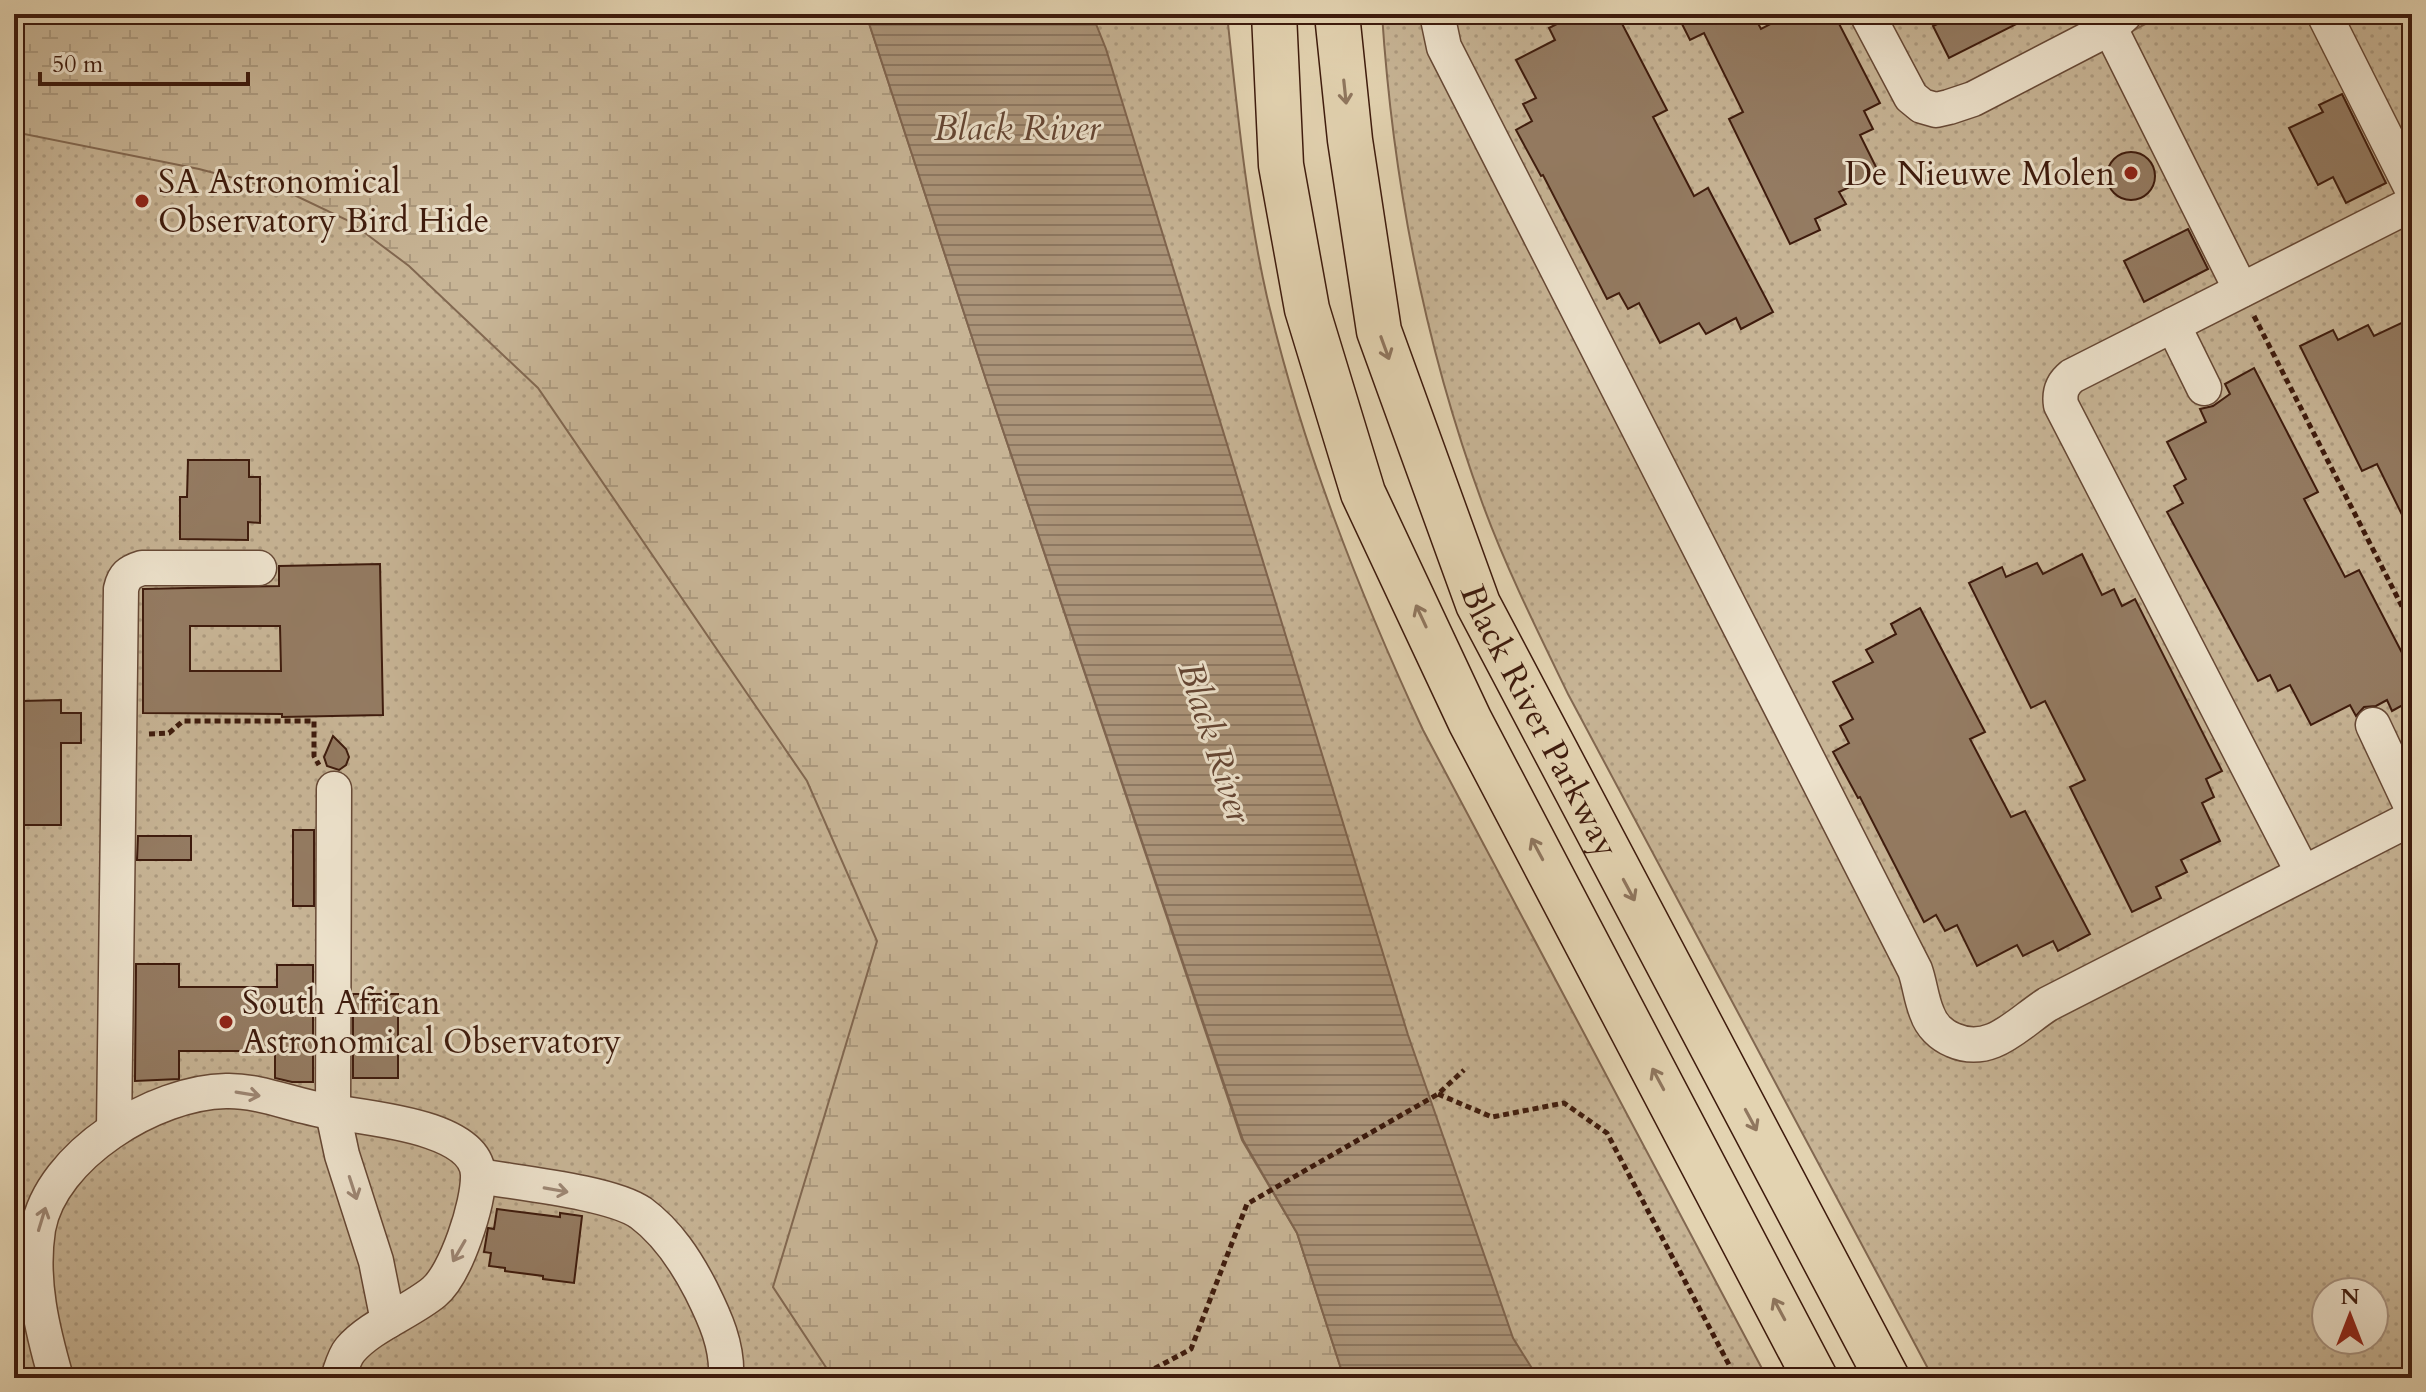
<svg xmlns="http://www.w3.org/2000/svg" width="2426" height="1392" font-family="Cardo,serif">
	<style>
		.grass { fill: url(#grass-dots); stroke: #826851; stroke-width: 2; fill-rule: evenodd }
		.wetland { fill: url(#wetland-marsh); stroke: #826851; stroke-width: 2 }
		.water { fill: url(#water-rules); stroke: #7f644e; stroke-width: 2 }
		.building { fill: #947b62; stroke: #3e1b0d; stroke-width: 2; fill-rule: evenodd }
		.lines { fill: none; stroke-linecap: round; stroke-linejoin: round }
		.minor-casing { stroke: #674936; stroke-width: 37 }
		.highway-casing { stroke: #3e1b0d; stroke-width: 47 }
		.path { stroke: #3e1b0d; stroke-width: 5; stroke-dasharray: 6 4; stroke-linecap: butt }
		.minor { stroke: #ede2cc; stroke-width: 34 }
		.highway { stroke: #e3d3b1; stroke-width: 44 }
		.oneway { stroke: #90775f }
		.oneway2 { stroke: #9e8876 }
		.poi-dot { fill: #8f2418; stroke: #ede2cc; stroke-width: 3 }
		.labels { text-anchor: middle; stroke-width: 6; stroke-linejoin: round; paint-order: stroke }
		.poi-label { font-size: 34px; fill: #3e1b0d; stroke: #ede2cc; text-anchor: start }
		.street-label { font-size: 34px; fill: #3e1b0d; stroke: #ede2cc }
		.water-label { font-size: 36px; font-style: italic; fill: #644533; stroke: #ede2cc }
	</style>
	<defs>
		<pattern id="grass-dots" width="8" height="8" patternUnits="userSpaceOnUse" patternTransform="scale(2)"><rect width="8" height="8" fill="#c7b495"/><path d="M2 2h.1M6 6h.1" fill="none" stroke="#ac9a7f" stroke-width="1.8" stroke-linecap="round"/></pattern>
		<pattern id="wetland-marsh" width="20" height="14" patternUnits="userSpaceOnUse" patternTransform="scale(2)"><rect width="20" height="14" fill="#c7b495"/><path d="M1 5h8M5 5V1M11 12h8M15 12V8" fill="none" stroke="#ac9a7f"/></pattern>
		<pattern id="water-rules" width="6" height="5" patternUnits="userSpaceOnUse" patternTransform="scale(2)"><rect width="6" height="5" fill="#ab9479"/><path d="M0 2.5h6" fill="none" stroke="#8d7862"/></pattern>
	</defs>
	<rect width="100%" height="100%" fill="#e3d3b1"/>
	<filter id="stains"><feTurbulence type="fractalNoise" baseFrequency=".0025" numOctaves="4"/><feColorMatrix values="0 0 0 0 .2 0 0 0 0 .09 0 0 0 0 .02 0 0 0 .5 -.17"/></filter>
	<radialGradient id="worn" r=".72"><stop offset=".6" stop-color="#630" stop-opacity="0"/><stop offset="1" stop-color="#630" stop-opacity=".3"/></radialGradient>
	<!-- grass -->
	<g class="grass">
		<path d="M14 14H1227C1237 108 1246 204 1267 297 1302 447 1358 590 1423 730L1767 1378H14Z"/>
		<path d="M1382 14H2092L2108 44 2164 14H2412V1378H1933L1568 694C1538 632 1507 570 1483 505 1425 347 1393 182 1382 14ZM2326 1292H2374V1340H2326Z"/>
	</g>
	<!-- wetland -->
	<path class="wetland" d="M14 14H866L988 386 1242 1140 1297 1233 1344 1378H833L773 1287 877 941 807 781 538 388 409 266 349 221 290 193 199 169 14 132Z"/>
	<!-- water -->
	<path class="water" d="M866 14H1092L1106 49 1408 1035 1513 1338 1538 1378H1344L1297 1233 1243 1140 988 386Z"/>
	<!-- building -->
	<g class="building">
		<path d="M1576 14H1617L1667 110 1653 117 1694 196 1708 188 1773 312 1741 329 1736 318 1706 334 1699 323 1660 343 1639 303 1628 309 1619 293 1607 299 1543 175 1541 176 1516 130 1532 121 1523 104 1536 98 1516 60 1555 40 1549 28Z"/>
		<path d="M1677 14H1753L1761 29 1790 14H1834L1880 103 1864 111 1873 129 1860 135 1879 173 1839 192 1846 204 1815 219 1820 230 1790 244 1729 119 1743 112 1704 33 1690 40Z"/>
		<path d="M1958 14H2036L1949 58 1933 26Z"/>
		<path d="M2342 94 2386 183 2346 203 2333 177 2318 185 2289 128 2323 112 2319 105Z"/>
		<circle cx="2131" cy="176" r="24"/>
		<path d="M2188 229 2208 269 2144 302 2124 261Z"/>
		<path d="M2412 318V535L2377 464 2362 471 2300 346 2333 330 2338 340 2368 325 2374 336Z"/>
		<path d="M2254 368 2318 492 2304 499 2345 577 2359 570 2412 672V700L2392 711 2387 700 2376 706 2364 707 2356 716 2350 705 2311 725 2290 685 2278 691 2270 675 2258 681 2167 512 2183 503 2174 486 2186 479 2167 442 2206 422 2200 409 2213 406 2230 394 2225 384Z"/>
		<path d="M188 460H249V477H260V523L248 522V540L180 539V497H187Z"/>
		<path d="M2082 554 2102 595 2114 589 2122 606 2135 599 2222 771 2206 779 2214 797 2202 803 2220 841 2181 860 2187 872 2156 887 2161 898 2132 912 2070 787 2085 780 2045 701 2031 708 1969 583 2002 567 2006 577 2037 563 2043 574Z"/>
		<path d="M380 564 383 715 282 717V714L143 713V589L279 586V566ZM190 626H280L281 671H190Z"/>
		<path d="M1920 608 1985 732 1970 739 2011 817 2025 811 2090 934 2058 951 2053 941 2023 956 2017 945 1977 966 1957 925 1945 931 1936 915 1924 922 1860 797 1858 798 1833 752 1849 743 1840 726 1853 719 1833 682 1873 662 1866 650 1896 634 1891 624Z"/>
		<path d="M61 700V713H81V743H61V825H22L21 814H14V714H22V701Z"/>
		<path d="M333 736 346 749 349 757 346 765 339 770 327 766 324 757Z"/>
		<rect x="293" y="830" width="21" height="76"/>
		<path d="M138 836H191V860H137Z"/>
		<path d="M136 964H179V987H277V965H313V1082H292L275 1078V1051H179V1079L135 1081Z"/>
		<rect x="353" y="994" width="45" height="84"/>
		<path d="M497 1209 560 1217V1213L582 1216 574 1283 543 1279V1276L505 1271V1268L489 1266 491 1253 484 1252 488 1228 494 1229Z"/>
	</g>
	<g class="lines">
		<!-- minor casing -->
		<g class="minor-casing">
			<g id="minor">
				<path d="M1437 14 1444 47 1915 970C1920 984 1921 999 1927 1013 1931 1025 1941 1035 1953 1040 1991 1057 2018 1023 2048 1004L2412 818"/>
				<path d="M1867 14 1911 97 1922 106 1936 110 1949 107 1973 99 2110 28 2125 14"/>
				<path d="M2103 14 2241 290"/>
				<path d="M2324 14 2412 189"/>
				<path d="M2173 325 2204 388"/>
				<path d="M2373 725 2412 808"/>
				<path d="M334 789 333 1113 342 1155 376 1261 388 1321"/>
				<path d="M2303 873 2061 405C2059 392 2062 384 2072 376L2412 204"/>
				<path d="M114 1129 121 589C124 576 129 572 142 568H259"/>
				<path d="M479 1176C518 1183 611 1192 641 1213 668 1233 686 1261 701 1290 715 1318 728 1346 726 1378"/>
				<path d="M56 1378C42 1329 30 1280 38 1229 51 1155 155 1092 226 1091 260 1090 294 1106 327 1111 363 1118 477 1125 478 1175 479 1203 456 1274 434 1292 410 1312 370 1326 350 1350 344 1357 341 1370 338 1378"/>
			</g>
		</g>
		<!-- highway casing -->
		<g class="highway-casing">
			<g id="highway">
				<path d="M1274 14 1281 165 1307 309 1363 493 1470 721 1815 1378"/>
				<path id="s1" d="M1337 14 1350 140 1379 331 1478 604 1887 1378"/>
			</g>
		</g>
		<!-- path -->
		<g class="path">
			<path d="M2254 316 2412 626"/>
			<path d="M149 734 169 733 183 721H314V756L319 765"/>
			<path d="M1438 1094 1492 1117 1564 1103 1607 1133 1736 1378"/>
			<path d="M1137 1378 1191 1349 1247 1204 1438 1094 1464 1070"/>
		</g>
		<!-- minor -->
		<use href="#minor" class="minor"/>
		<!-- highway -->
		<use href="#highway" class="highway"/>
	</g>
	<!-- one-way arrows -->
	<defs><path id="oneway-shaft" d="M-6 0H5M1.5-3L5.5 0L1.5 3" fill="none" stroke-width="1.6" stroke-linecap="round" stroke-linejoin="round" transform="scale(2)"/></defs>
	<g class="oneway">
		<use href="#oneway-shaft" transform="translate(1345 92) rotate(84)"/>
		<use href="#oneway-shaft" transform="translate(1385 348) rotate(70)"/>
		<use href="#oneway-shaft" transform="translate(1421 616) rotate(-115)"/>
		<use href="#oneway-shaft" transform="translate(1537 849) rotate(-118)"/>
		<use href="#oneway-shaft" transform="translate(1629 890) rotate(62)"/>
		<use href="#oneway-shaft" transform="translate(1658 1079) rotate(-118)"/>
		<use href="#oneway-shaft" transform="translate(1751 1120) rotate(62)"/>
		<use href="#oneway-shaft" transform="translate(1779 1309) rotate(-118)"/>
	</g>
	<g class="oneway2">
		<use href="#oneway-shaft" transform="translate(248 1094) rotate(9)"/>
		<use href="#oneway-shaft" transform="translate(353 1188) rotate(72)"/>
		<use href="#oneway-shaft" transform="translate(556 1190) rotate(10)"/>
		<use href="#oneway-shaft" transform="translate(42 1219) rotate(-73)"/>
		<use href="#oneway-shaft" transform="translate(459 1251) rotate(120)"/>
	</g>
	<!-- markers -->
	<g class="poi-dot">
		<circle cx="2131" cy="173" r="8"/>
		<circle cx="142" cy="201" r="8"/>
		<circle cx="226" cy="1022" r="8"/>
	</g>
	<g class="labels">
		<!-- poi labels -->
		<g class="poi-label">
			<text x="2115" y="185" text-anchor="end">De Nieuwe Molen</text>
			<text x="158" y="193">SA Astronomical<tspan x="158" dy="39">Observatory Bird Hide</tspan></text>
			<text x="242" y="1014">South African<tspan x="242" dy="39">Astronomical Observatory</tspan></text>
		</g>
		<!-- street labels -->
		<g class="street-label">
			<text dy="12" stroke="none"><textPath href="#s1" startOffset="742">Black River Parkway</textPath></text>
		</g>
		<!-- water labels -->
		<g class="water-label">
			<text x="1017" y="140">Black River</text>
			<text transform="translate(1216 742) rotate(72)" y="13">Black River</text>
		</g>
	</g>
	<!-- margin -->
	<rect width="2426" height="1392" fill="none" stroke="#e3d3b1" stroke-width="48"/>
	<rect x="16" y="16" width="2394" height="1360" fill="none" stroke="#3e1b0d" stroke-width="4"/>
	<rect x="24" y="24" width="2378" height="1344" fill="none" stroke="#3e1b0d" stroke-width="2"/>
	<!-- north arrow -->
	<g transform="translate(2350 1316)"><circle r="38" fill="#ede2cc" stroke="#a79280" stroke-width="2"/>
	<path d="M0-6L14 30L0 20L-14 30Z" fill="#8f2418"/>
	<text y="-12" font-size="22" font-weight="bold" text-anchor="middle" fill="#3e1b0d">N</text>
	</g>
	<!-- scale -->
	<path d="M40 72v12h208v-12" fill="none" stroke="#3e1b0d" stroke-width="4"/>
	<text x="52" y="72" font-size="24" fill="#3e1b0d" stroke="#ede2cc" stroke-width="6" paint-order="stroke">50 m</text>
	<rect width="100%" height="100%" filter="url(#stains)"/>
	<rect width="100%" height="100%" fill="url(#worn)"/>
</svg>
